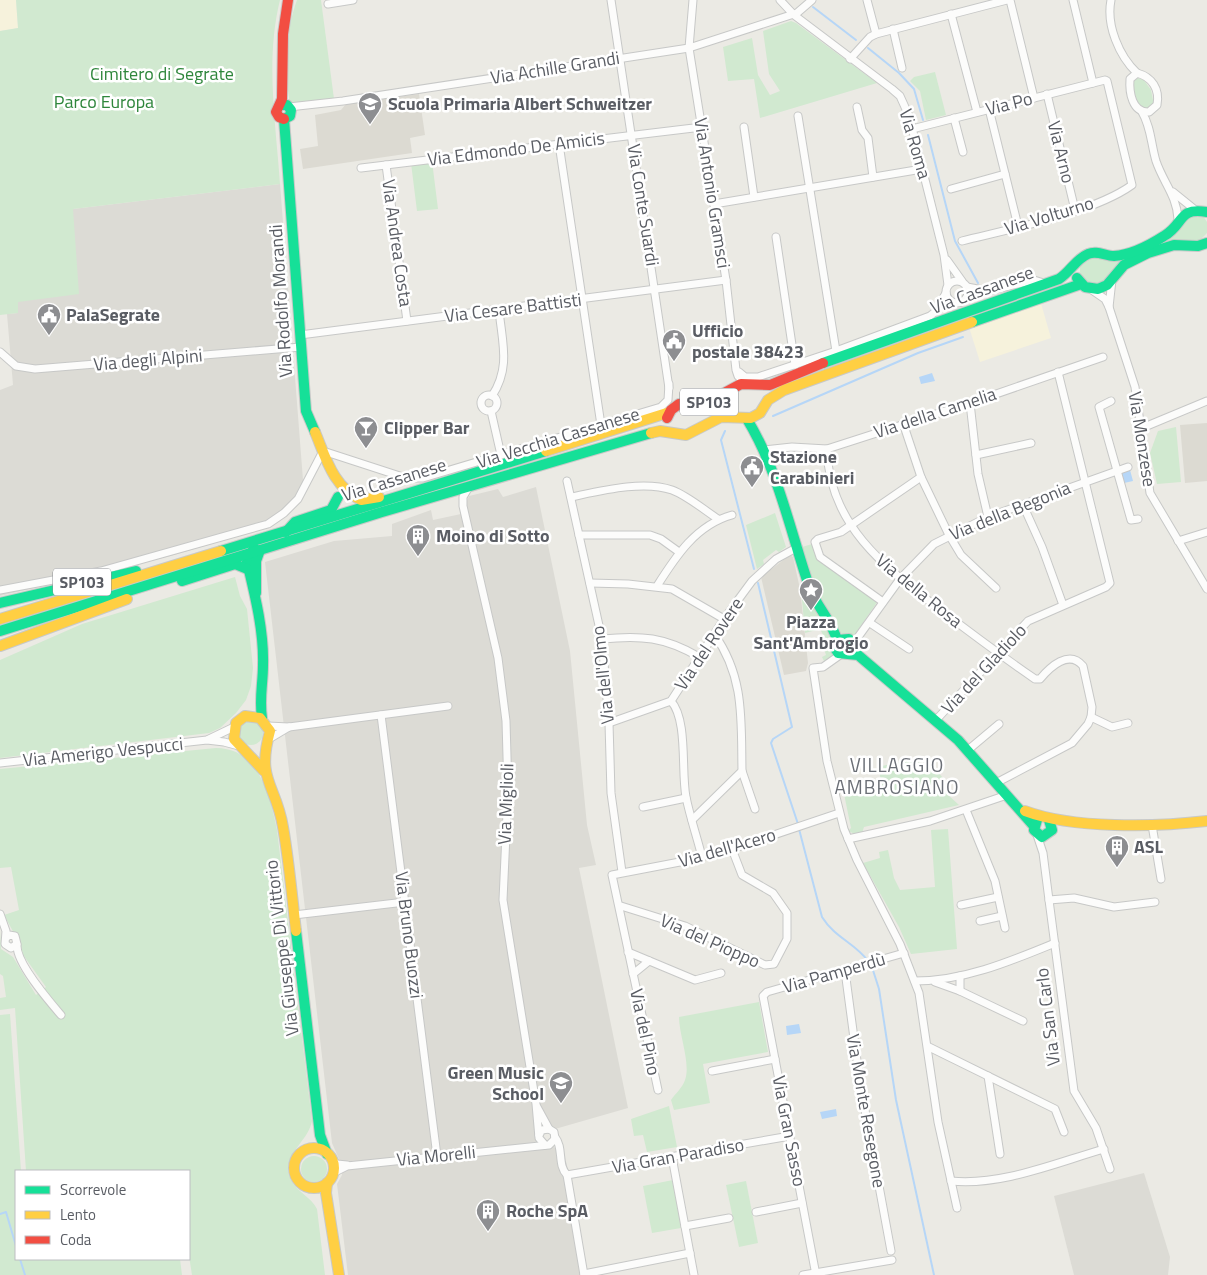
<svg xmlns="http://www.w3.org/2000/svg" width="1207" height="1275" font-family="'Titillium Web',sans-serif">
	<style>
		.commercial { fill: #f6f2dc }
		.industrial { fill: #dcdbd5 }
		.education { fill: #dcdad2 }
		.green { fill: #d1e9d0 }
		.water { fill: #b6d6f7 }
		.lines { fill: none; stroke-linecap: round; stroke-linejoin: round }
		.stream { stroke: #b6d6f7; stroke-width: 2 }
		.street-casing { stroke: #c7c8c7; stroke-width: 9 }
		.fast-casing { stroke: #c8c9c8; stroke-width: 12 }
		.slow-casing { stroke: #c8c9c8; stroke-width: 12 }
		.jam-casing { stroke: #c8c9c8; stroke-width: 12 }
		.street { stroke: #fcfcfb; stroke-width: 7 }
		.fast { stroke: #16e098; stroke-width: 10 }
		.slow { stroke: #ffcf43; stroke-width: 10 }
		.jam { stroke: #f24e42; stroke-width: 10 }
		.labels { text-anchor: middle; stroke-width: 5; stroke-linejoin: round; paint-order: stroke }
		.shield { fill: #fff; stroke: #8c8e92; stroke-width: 1 }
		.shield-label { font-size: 16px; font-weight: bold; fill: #5a5d64 }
		.street-label { font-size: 18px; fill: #5a5d64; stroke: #fff }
		.park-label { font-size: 18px; fill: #2e863b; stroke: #fff }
		.poi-label { font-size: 18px; font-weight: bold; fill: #5a5d64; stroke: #fff; text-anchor: start }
		.neighbourhood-label { font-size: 19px; letter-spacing: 1px; fill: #6b6f76; stroke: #fff }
	</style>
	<rect width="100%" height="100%" fill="#ebeae4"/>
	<!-- commercial -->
	<g class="commercial">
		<path d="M0 0H16L18 28 0 31Z"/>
		<path d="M1040 300 1051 338 980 362 969 327Z"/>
	</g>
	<!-- industrial -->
	<g class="industrial">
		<path d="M280 184 304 493 296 506 270 527 167 557 0 596V390L13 385 7 314 18 313V302L73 209Z"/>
		<path d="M536 487 570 651 587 825 596 865 579 868 628 1108 555 1129 551 1125 543 1126 537 1130 539 1144 554 1147 561 1156 581 1275H348L337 1184 342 1175V1166L332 1143 265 562 334 541 392 536V524L431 510 433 520 461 514 459 505 466 503 469 496 498 489 503 497Z"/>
		<path d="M1144 1173 1170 1257 1168 1275H1074L1054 1196Z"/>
	</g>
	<!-- education -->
	<g class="education">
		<path d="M419 94 425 135 410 138 412 153 303 169 300 149 318 146 315 115 341 110 346 104Z"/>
		<path d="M1207 423V481L1185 483 1180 425Z"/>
		<path d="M790 555 793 557 800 589 808 663 806 671 784 675 761 577Z"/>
	</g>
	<!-- green -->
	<g class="green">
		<path d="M16 0H280C265 60 276 124 280 184L73 209 79 294 18 302V313L0 315V31L18 28Z"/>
		<path d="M297 0H321L334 99 290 104C284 69 285 33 297 0Z"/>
		<path d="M791 21 796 23 877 83 760 118 754 79 728 81 723 47 752 38 758 75 770 95 780 91 769 74 763 31Z"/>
		<path d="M935 72 946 115 926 120 920 91 910 81 914 77Z"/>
		<path d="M1138 78 1144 80 1151 90 1154 105 1144 111 1135 102 1132 82Z"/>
		<path d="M432 161 438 209 417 211 411 163Z"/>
		<path d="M1190 214 1203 216 1207 222V233L1200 240 1175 241 1105 282 1089 285 1080 274V266L1086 257 1119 258Z"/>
		<path d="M1176 427 1181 482 1157 484 1150 453 1158 431Z"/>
		<path d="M775 513 786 547 779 552 776 550 763 560 764 564 757 569 746 525Z"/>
		<path d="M812 544 816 556 878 601 853 637 840 633 815 593 802 547Z"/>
		<path d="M235 577 240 596 247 609 253 668 251 686 246 700 236 713 220 728 209 733 0 758V660L82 624Z"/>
		<path d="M801 589 835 639 833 655 824 661 822 657 826 655 824 649 829 646 820 629 805 633Z"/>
		<circle cx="251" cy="733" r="12"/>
		<path d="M216 748C259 748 270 796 277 830L312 1121C308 1143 279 1156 291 1180 297 1192 311 1197 317 1209L325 1275H192L189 1256V1171H26L15 1008 0 1010V998L6 997 3 976 0 974V931L1 949 13 957 36 995 46 987 23 955 21 946 4 915 19 910 11 867 0 868V769Z"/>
		<path d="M907 760 931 765 943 778 937 785 959 805 864 827 862 833 855 834 848 831 851 828 843 789 881 780 878 767Z"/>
		<path d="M948 829 957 949 911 954 899 927 863 863 880 858 879 852 888 850 894 878 900 890 935 887 931 830Z"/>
		<path d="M759 1002 768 1052 703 1064 710 1103 674 1110 671 1100C675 1094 683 1087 685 1080 691 1064 679 1035 679 1017Z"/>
		<path d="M10 1014 21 1171H16V1259H180L182 1275H0V1015Z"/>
		<path d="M669 1106 677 1147 647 1152 643 1135 634 1136 631 1119Z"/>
		<circle cx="314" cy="1169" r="13"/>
		<path d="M673 1180 681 1228 652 1233 643 1186Z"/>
		<path d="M746 1181 758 1243 739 1247 726 1185Z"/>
	</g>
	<!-- water -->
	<g class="water">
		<path d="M932 373 935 381 921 384 919 377Z"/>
		<path d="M1130 470 1133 481 1124 483 1121 472Z"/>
		<path d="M799 1024 801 1033 787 1035 786 1026Z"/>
		<path d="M836 1109 837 1116 822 1119 820 1112Z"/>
	</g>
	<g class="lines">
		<!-- stream -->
		<g class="stream">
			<path d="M813 7 856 40"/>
			<path d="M868 48 899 73 914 89 923 120"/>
			<path d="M928 135 955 241 978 283"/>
			<path d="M773 416 918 353 963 337"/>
			<path d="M725 431 721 440 754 569"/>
			<path d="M758 583 792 727 773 739 771 743 798 824"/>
			<path d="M799 829 822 917C835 938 855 943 868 961"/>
			<path d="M871 964 879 989 896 1100 934 1275"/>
			<path d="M0 1214 6 1212 16 1246"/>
			<path d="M20 1259 25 1275"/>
		</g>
		<!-- street casing -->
		<g class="street-casing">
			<g id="street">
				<path d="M611 0 669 388"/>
				<path d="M693 0 689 48 726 280 736 370 738 376 745 383"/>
				<path d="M780 0 794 15 892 89 900 96 909 116 944 255 948 285"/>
				<path d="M867 0 876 34"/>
				<path d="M1010 0 1034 98"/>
				<path d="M1073 0 1093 83"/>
				<path d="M1111 0C1106 25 1119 56 1137 73"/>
				<path d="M328 4 353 0"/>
				<path d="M951 14 977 112"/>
				<path d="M893 29 902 68"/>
				<path d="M850 59 870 37 876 34 1007 0"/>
				<path d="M1137 73C1152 77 1160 89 1157 105L1149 112C1132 113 1129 92 1130 79Z"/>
				<path d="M1047 94 1075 210"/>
				<path d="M289 107 343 101 689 48 797 13 812 0"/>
				<path d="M857 107 862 130 868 138 873 177"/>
				<path d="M989 109 1018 226"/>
				<path d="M1142 112C1151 127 1151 144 1156 161 1163 182 1177 196 1178 219"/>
				<path d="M798 116 836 351"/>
				<path d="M954 118 963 152"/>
				<path d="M744 127 754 197"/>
				<path d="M912 129 1105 80 1107 81 1132 185C1093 213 1010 229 962 241"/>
				<path d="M559 144 601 425"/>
				<path d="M386 165 407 321"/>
				<path d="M361 168 702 127"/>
				<path d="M951 189 1005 174"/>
				<path d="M1173 192 1194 209"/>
				<path d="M714 204 922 169"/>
				<path d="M776 237 795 365"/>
				<path d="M947 260 962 281"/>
				<circle cx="957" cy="292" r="11"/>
				<path d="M967 287 988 291 1034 280 1047 284"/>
				<path d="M1092 290 1105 299 1109 307 1135 387 1150 493 1207 589"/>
				<path d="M1109 307 1112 280"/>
				<path d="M300 335 726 280"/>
				<path d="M0 352 16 366 35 369 301 347"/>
				<path d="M739 372 745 377H758L836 351 930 316 935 312 946 293"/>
				<circle cx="489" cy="403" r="8"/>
				<path d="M492 396C511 367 502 342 499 310"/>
				<path d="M1111 401 1099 407 1131 520 1138 519"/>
				<path d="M970 403 978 474 988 517"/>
				<path d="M491 411 501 455"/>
				<path d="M903 423 921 477 949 535 961 555 996 588"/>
				<path d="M1142 428 1207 401"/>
				<path d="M827 449C829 526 886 568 942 611 972 634 1003 657 1035 679H1040C1050 667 1069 649 1083 666L1092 707 1091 717 1088 724 1072 743 996 783"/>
				<path d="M764 450 792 447 827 449 970 403 1103 357"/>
				<path d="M976 455 1031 443"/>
				<path d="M567 481 602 639 609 723 611 793 622 872"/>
				<path d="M469 487 463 497V506L498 658 506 721 508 791 503 900 536 1104 539 1138 545 1145"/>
				<path d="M571 497C600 491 643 480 672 490 688 496 704 510 718 519"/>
				<path d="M1023 505 1042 547 1063 605"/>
				<path d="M579 535H650L661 539 679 552"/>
				<path d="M1178 541 1207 532"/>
				<path d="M590 583 628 584 672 589 724 619"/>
				<path d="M657 586C676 556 696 525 732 515"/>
				<path d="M0 590 101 571 268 524 284 513 298 499 323 451 406 478H423L661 407 668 400 669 384"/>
				<path d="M883 602 820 557 815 542 818 539 841 532 921 477"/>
				<path d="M870 623 909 649"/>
				<path d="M602 639C641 635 665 637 699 657"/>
				<path d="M853 644 900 579 934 544 988 517 1128 467"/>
				<path d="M840 655 823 667 813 668 827 761 844 829 857 860 900 944 919 993 938 1122 957 1208"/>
				<path d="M671 701C688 720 681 771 686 797 690 817 697 837 702 857"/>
				<path d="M381 715 437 1156"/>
				<path d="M1091 717 1112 727 1128 723"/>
				<path d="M936 720 1028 621 1106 587 1110 583 1058 372"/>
				<path d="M609 723 671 701 724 619 752 581 776 559 798 547"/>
				<path d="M268 726 289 727 448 706"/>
				<path d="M209 739 234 727"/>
				<path d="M269 739 289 727"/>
				<path d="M968 750 999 724"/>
				<path d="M0 763 207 740 224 742 239 746"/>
				<path d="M742 771 755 809"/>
				<path d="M643 807 686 798"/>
				<path d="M966 810 995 881 1005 928"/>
				<path d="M692 820 742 771C741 721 745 677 714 634"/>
				<path d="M1152 825 1161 879"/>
				<path d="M1037 835 1043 853 1049 900 1074 1091 1096 1128 1110 1169"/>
				<path d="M848 839 930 821 1007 795"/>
				<path d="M1049 900 1074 898 1114 907 1155 902"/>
				<path d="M961 905 998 897"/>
				<path d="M621 906 685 926 765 965 774 964 787 939V913L773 893 742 875 732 849"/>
				<path d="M0 914 6 931 5 944 11 948 17 944 15 936 9 935 6 938"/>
				<path d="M294 915 405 902"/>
				<path d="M980 921 1002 916"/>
				<path d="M17 945C16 963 49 1001 61 1015"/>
				<path d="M628 952 695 980 721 973"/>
				<path d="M845 971 860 1083 891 1251"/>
				<path d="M633 974 649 961"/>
				<path d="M960 976V991"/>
				<path d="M915 981C964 981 1011 961 1055 943"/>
				<path d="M935 982 960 991 1023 1021"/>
				<path d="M929 1047 1055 1109 1064 1132"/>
				<path d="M712 1071 775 1059"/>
				<path d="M988 1076 1000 1154"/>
				<path d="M658 1090 612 875 685 861 732 849 839 813"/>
				<path d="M537 1107 549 1129"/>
				<path d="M555 1137C564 1148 557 1165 567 1175L584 1275"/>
				<path d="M672 1157 694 1275"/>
				<path d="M331 1159 337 1164 347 1165"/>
				<path d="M333 1173 347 1166 549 1145 555 1139 554 1132 549 1129 542 1130 539 1135"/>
				<path d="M567 1175 790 1136"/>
				<path d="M951 1181C1002 1186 1055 1163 1104 1149"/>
				<path d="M756 1212 802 1203"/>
				<path d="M685 1226 729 1218"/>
				<path d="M584 1274 690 1253"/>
				<path d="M803 1275 892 1260"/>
				<path d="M816 1275 763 996 767 992 904 953"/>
			</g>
		</g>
		<!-- fast casing -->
		<g class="fast-casing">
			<g id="fast">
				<path d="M281 105H287L291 110 290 116 284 119"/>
				<path d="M284 119 306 411 315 432"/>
				<path d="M1077 278 1085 287 1098 289 1107 285 1124 265 1148 253 1174 245 1198 246 1207 243"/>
				<path d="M972 322 1081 284"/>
				<path d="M823 363 1059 279C1070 272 1076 259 1088 254 1097 250 1105 256 1114 256 1131 255 1150 245 1164 236 1185 224 1177 207 1207 212"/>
				<path d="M747 419C779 472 790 531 810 589 817 607 832 621 837 640"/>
				<path d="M286 532 295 522 331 510 338 497"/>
				<path d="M254 548 247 562C255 595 264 631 263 665 263 684 259 698 262 718"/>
				<path d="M221 551 546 451"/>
				<path d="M182 581 235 564 247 569"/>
				<path d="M256 593V561L260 550"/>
				<path d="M0 603 136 571"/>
				<path d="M0 631 382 512 651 433"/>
				<path d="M858 655 838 653 835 648 837 640 849 639 858 655 958 740 1033 825"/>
				<path d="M1037 820 1034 830 1042 837 1052 830 1049 820"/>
				<path d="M296 931 320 1135 327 1154"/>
			</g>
		</g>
		<!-- slow casing -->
		<g class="slow-casing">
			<g id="slow">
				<path d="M315 432C326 458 333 487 361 500L379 497"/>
				<path d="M651 433 660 431 686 435 721 417 751 418 760 413 768 400 784 390 972 322"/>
				<path d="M546 451 670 412"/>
				<path d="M0 619 221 551"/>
				<path d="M0 646 127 599"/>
				<path d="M264 771 234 739 236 723 245 716 260 718 270 731C256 781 276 784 283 827 289 861 292 896 296 931"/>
				<path d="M1025 811C1073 829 1156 827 1207 821"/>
				<circle cx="314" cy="1168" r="20"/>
				<path d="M327 1183 326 1193 339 1275"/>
			</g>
		</g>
		<!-- jam casing -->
		<g class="jam-casing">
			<g id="jam">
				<path d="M284 119 279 117 276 112 282 99 283 34 288 0"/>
				<path d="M667 418 671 410 679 404 702 405 741 384 770 385 823 363"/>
			</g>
		</g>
		<!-- street -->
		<use href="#street" class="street"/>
		<!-- fast -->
		<use href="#fast" class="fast"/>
		<!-- slow -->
		<use href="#slow" class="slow"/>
		<!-- jam -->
		<use href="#jam" class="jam"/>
	</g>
	<!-- icons -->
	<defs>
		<g id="school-pin" transform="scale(1.25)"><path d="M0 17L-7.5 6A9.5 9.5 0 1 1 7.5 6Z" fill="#8d8e91" stroke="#fff"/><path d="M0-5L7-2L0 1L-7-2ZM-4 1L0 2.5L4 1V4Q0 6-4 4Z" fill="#fff"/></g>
		<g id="civic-pin" transform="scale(1.25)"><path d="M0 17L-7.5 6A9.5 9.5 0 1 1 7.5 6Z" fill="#8d8e91" stroke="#fff"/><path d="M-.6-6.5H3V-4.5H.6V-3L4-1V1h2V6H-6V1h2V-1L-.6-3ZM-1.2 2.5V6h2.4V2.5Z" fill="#fff"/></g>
		<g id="bar-pin" transform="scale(1.25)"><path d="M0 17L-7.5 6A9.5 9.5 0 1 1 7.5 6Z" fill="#8d8e91" stroke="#fff"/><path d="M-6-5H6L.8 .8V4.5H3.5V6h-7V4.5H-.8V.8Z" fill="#fff"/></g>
		<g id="building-pin" transform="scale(1.25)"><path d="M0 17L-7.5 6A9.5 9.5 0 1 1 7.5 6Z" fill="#8d8e91" stroke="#fff"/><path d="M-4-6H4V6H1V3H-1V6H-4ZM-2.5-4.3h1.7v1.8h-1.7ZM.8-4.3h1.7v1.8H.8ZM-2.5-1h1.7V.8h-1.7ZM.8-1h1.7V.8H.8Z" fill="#fff"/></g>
		<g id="sight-pin" transform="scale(1.25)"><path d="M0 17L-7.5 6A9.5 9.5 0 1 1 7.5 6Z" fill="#8d8e91" stroke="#fff"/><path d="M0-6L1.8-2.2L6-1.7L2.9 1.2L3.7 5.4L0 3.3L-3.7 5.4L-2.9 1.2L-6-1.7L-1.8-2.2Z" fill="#fff"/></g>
	</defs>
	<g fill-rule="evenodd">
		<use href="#school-pin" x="370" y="104"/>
		<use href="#civic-pin" x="49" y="315"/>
		<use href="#civic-pin" x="674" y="341"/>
		<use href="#bar-pin" x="366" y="428"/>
		<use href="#civic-pin" x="752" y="467"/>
		<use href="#building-pin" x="418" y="536"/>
		<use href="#sight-pin" x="811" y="590"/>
		<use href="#building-pin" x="1117" y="847"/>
		<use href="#school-pin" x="561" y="1083"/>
		<use href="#building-pin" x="488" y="1211"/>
	</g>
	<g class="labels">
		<!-- shield labels -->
		<g class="shield">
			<rect x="680" y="388.5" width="58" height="27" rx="4"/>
			<rect x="53" y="568.5" width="58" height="27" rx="4"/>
		</g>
		<g class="shield-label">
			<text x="709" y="408">SP103</text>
			<text x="82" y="588">SP103</text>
		</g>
		<!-- street labels -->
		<g class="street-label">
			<text transform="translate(555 68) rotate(-9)" y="6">Via Achille Grandi</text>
			<text transform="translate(1009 104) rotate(-14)" y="6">Via Po</text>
			<text transform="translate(915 144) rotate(74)" y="6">Via Roma</text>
			<text transform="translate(516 149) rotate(-7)" y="6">Via Edmondo De Amicis</text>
			<text transform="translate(1061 152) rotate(76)" y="6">Via Arno</text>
			<text transform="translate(712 193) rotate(81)" y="6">Via Antonio Gramsci</text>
			<text transform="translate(643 205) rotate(81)" y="6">Via Conte Suardi</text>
			<text transform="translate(1049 216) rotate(-17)" y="6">Via Volturno</text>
			<text transform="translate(397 243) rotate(82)" y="6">Via Andrea Costa</text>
			<text transform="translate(982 290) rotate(-20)" y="6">Via Cassanese</text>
			<text transform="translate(281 301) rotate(-94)" y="6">Via Rodolfo Morandi</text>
			<text transform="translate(513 308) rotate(-7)" y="6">Via Cesare Battisti</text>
			<text transform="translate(148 360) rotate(-5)" y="6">Via degli Alpini</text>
			<text transform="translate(935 413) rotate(-18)" y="6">Via della Camelia</text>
			<text transform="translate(558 438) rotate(-17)" y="6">Via Vecchia Cassanese</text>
			<text transform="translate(1142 439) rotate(81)" y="6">Via Monzese</text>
			<text transform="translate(394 480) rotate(-17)" y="6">Via Cassanese</text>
			<text transform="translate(1010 511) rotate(-22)" y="6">Via della Begonia</text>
			<text transform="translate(919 591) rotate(39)" y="6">Via della Rosa</text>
			<text transform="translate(709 644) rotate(-56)" y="6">Via del Rovere</text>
			<text transform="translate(984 669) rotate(-47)" y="6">Via del Gladiolo</text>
			<text transform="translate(603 675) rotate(-96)" y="6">Via dell'Olmo</text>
			<text transform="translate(103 752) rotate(-6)" y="6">Via Amerigo Vespucci</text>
			<text transform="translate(506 804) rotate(-88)" y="6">Via Miglioli</text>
			<text transform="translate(727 848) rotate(-16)" y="6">Via dell'Acero</text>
			<text transform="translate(409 935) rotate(83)" y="6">Via Bruno Buozzi</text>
			<text transform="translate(710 941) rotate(24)" y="6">Via del Pioppo</text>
			<text transform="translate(282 948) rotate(-97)" y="6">Via Giuseppe Di Vittorio</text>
			<text transform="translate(834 973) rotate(-16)" y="6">Via Pamperdù</text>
			<text transform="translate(1048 1017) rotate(-97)" y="6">Via San Carlo</text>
			<text transform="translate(645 1032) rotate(78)" y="6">Via del Pino</text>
			<text transform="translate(866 1111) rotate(80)" y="6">Via Monte Resegone</text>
			<text transform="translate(789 1131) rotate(79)" y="6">Via Gran Sasso</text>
			<text transform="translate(436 1156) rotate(-6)" y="6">Via Morelli</text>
			<text transform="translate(678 1156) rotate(-10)" y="6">Via Gran Paradiso</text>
		</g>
		<!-- park labels -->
		<g class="park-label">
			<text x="162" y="80">Cimitero di Segrate</text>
			<text x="104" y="108">Parco Europa</text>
		</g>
		<!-- poi labels -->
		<g class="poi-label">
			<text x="388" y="110">Scuola Primaria Albert Schweitzer</text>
			<text x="66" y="321">PalaSegrate</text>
			<text x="692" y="337">Ufficio<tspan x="692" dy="21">postale 38423</tspan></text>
			<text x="384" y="434">Clipper Bar</text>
			<text x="770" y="463">Stazione<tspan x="770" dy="21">Carabinieri</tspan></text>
			<text x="436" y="542">Moino di Sotto</text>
			<text x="811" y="628" text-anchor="middle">Piazza<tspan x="811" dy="21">Sant'Ambrogio</tspan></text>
			<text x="1134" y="853">ASL</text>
			<text x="544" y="1079" text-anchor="end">Green Music<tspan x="544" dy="21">School</tspan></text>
			<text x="506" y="1217">Roche SpA</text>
		</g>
		<!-- neighbourhood labels -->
		<g class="neighbourhood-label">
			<text x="897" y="772">VILLAGGIO<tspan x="897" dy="22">AMBROSIANO</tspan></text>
		</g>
	</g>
	<!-- legend -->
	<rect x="15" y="1170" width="175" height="90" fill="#ffffff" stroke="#bdbec1"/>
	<rect x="25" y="1186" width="25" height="8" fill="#16e098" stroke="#bdbec1"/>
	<text x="60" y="1195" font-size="15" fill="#5a5d64">Scorrevole</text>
	<rect x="25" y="1211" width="25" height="8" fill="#ffcf43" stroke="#bdbec1"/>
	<text x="60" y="1220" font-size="15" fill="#5a5d64">Lento</text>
	<rect x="25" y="1236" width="25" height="8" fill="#f24e42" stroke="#bdbec1"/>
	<text x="60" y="1245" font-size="15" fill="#5a5d64">Coda</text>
</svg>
